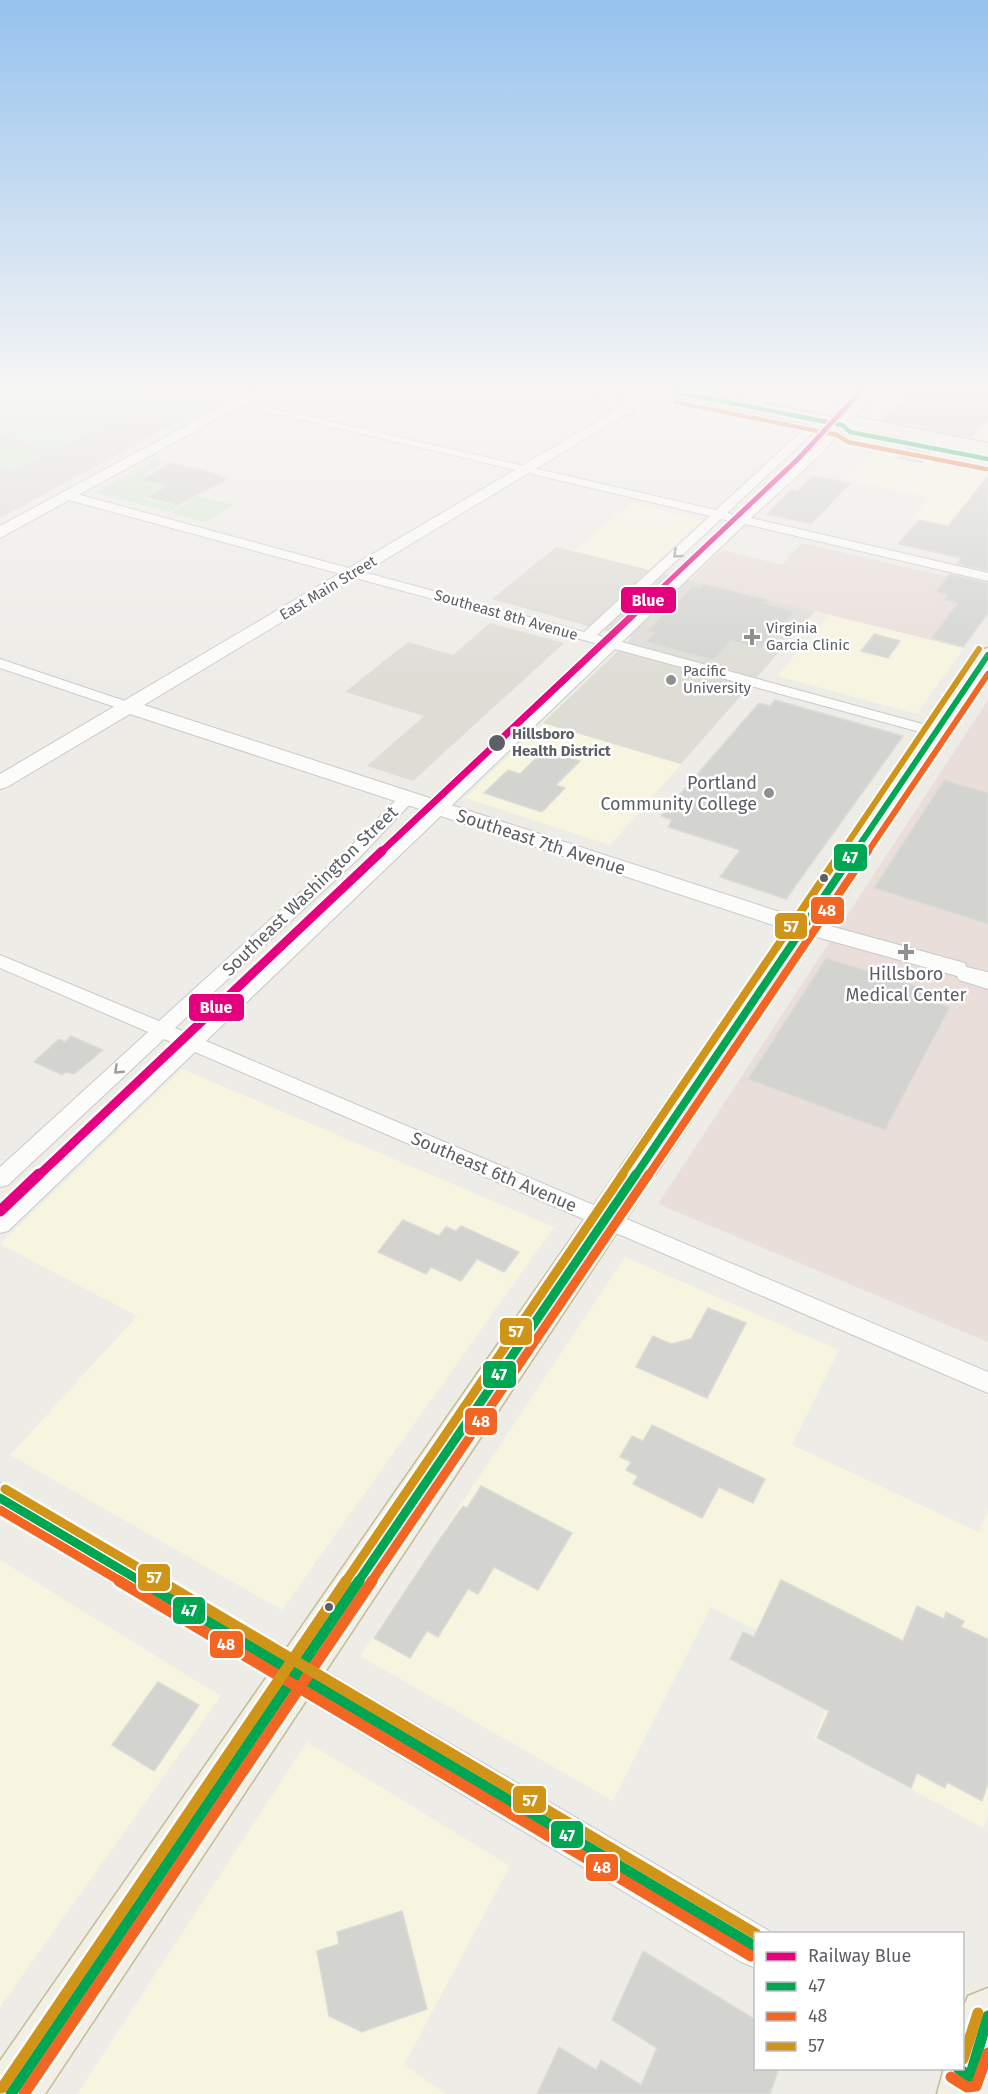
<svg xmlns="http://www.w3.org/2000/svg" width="988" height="2094" font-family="'Fira Sans',sans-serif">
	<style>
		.commercial { fill: #f7f4e0 }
		.education { fill: #dddcd5 }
		.medical { fill: #e9deda }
		.green { fill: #d5e9d4 }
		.building { fill: #d3d3d0; stroke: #dcdbd6; stroke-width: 1.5 }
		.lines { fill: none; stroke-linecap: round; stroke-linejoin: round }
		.minor-casing { stroke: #cac9c9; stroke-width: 2 }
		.tertiary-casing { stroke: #cac9c9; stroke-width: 2 }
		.trunk-casing { stroke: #c5bb93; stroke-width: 3 }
		.minor { fill: #fcfcfb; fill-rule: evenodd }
		.tertiary { fill: #fcfcfb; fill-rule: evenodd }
		.trunk { fill: #f2f0e4; fill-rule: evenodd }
		.bus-1-far4-casing { stroke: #fff; stroke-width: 8 }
		.bus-1-far3-casing { stroke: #fff; stroke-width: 10 }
		.bus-1-far2-casing { stroke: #fff; stroke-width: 12 }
		.bus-1-far1-casing { stroke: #fff; stroke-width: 14 }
		.bus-1-casing { stroke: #fff; stroke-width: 16 }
		.bus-2-far4-casing { stroke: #fff; stroke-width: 8 }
		.bus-2-far3-casing { stroke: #fff; stroke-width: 10 }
		.bus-2-far2-casing { stroke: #fff; stroke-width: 12 }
		.bus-2-far1-casing { stroke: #fff; stroke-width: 14 }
		.bus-2-casing { stroke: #fff; stroke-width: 16 }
		.bus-3-far3-casing { stroke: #fff; stroke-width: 10 }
		.bus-3-far2-casing { stroke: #fff; stroke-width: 12 }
		.bus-3-far1-casing { stroke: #fff; stroke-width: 14 }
		.bus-3-casing { stroke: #fff; stroke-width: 16 }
		.bus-1-far4 { stroke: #00a651; stroke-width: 4.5 }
		.bus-1-far3 { stroke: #00a651; stroke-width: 6 }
		.bus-1-far2 { stroke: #00a651; stroke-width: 8 }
		.bus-1-far1 { stroke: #00a651; stroke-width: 9 }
		.bus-1 { stroke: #00a651; stroke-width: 11 }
		.bus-2-far4 { stroke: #f26522; stroke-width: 4.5 }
		.bus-2-far3 { stroke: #f26522; stroke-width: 6 }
		.bus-2-far2 { stroke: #f26522; stroke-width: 8 }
		.bus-2-far1 { stroke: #f26522; stroke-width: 9 }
		.bus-2 { stroke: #f26522; stroke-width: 11 }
		.bus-3-far3 { stroke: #d09419; stroke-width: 6 }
		.bus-3-far2 { stroke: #d09419; stroke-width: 8 }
		.bus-3-far1 { stroke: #d09419; stroke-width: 9 }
		.bus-3 { stroke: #d09419; stroke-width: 11 }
		.rail-1-far3-casing { stroke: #fff; stroke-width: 8 }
		.rail-1-far2-casing { stroke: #fff; stroke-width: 10 }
		.rail-1-far1-casing { stroke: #fff; stroke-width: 14 }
		.rail-1-casing { stroke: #fff; stroke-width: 16 }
		.rail-1-far3 { stroke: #e5007d; stroke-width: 5 }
		.rail-1-far2 { stroke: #e5007d; stroke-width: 7 }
		.rail-1-far1 { stroke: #e5007d; stroke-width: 9 }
		.rail-1 { stroke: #e5007d; stroke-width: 11 }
		.oneway { stroke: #9c9ea1 }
		.poi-dot { fill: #8f9092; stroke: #fff; stroke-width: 2 }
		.stop-dot { fill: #5c5f65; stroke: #fff; stroke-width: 2 }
		.labels { text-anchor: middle; stroke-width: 5; stroke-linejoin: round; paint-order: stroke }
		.far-street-label { font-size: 15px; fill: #5c5f65; stroke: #fff }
		.far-poi-label { font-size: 15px; fill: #5c5f65; stroke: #fff; text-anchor: start }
		.far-stop-label { font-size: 15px; font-weight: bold; fill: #5c5f65; stroke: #fff; text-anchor: start }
		.poi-label { font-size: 18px; fill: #5c5f65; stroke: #fff; text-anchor: end }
		.street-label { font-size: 18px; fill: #5c5f65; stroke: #fff }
		.line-badge { stroke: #fff; stroke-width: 2 }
		.badge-label { font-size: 16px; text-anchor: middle; font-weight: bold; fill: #fff }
	</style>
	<rect width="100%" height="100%" fill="#edece7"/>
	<!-- commercial -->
	<g class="commercial">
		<path d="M728 392H843L822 410Z"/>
		<path d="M886 392H988V443L864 418Z"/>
		<path d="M879 445 988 468V536L912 519 930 497 846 479Z"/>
		<path d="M631 503 703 520 648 570 574 551Z"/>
		<path d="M829 615 964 648 917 714 777 676Z"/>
		<path d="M543 723 681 764 610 845 465 798Z"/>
		<path d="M182 1069 554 1227 282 1610 10 1455 137 1316 0 1244Z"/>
		<path d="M625 1257 839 1350 792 1445 979 1532 988 1510V1815L984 1828 814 1738 841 1673 711 1607 613 1801 360 1656Z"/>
		<path d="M0 1560 221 1696 0 2007Z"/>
		<path d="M307 1742 510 1866 404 2065 446 2094H77Z"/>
	</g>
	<!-- education -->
	<g class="education">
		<path d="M0 392H150L209 405 0 518Z"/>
		<path d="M556 547 815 611 681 764 543 723 631 638 492 599Z"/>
		<path d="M490 623 564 643 413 781 367 766 424 716 345 692 408 642 453 655Z"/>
	</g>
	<!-- medical -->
	<g class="medical">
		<path d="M802 543 988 586V614L964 648 690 580 722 550 782 565Z"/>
		<path d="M988 700V1342L658 1204Z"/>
	</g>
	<!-- green -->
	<g class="green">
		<path d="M0 392H150L170 396 15 471 0 467V452L8 449 23 452 37 445 0 435Z"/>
		<path d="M173 397 206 407 174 424 161 421 166 418 141 412Z"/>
		<path d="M156 459 165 462 144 473 149 475 139 480 162 487 142 499 179 506 169 512 95 493Z"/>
		<path d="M199 496 234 505 205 522 171 513Z"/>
	</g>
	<!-- building -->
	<g class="building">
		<path d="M910 392 988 393V419L972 437 882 419Z"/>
		<path d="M912 442 936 447 921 463 898 458Z"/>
		<path d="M171 463 213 473 227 479 178 505 148 497 167 486 142 480Z"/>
		<path d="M813 476 850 483 811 524 767 514 791 490 797 491Z"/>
		<path d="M988 476V571L957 564 961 558 898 544 919 520 948 526Z"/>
		<path d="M949 574 988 583V613L963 647 931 638 958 603 944 600 948 595 936 592Z"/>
		<path d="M704 584 768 600 764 603 795 611 761 649 731 641 713 660 645 642 654 633 646 631 693 586 700 588Z"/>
		<path d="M874 634 900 641 888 658 861 651Z"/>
		<path d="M775 700 903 736 786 899 720 877 740 850 668 827 672 820 661 816 759 703 770 706Z"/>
		<path d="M544 750 580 761 556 785 565 788 542 812 484 793 508 770 520 774Z"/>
		<path d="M944 780 988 793V924L874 888Z"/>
		<path d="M826 958 943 994 938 1003 950 1007 885 1130 748 1079Z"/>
		<path d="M71 1036 103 1050 74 1074 66 1072 62 1075 34 1062 59 1039 65 1042Z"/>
		<path d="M403 1220 439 1236 446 1227 456 1231 461 1226 519 1252 504 1272 477 1259 461 1281 431 1267 426 1274 378 1252Z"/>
		<path d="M708 1308 746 1323 707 1398 636 1367 653 1336 671 1344 691 1339Z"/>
		<path d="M652 1425 765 1479 753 1503 719 1487 702 1518 633 1484 638 1476 626 1470 631 1462 620 1457 632 1436 643 1441Z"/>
		<path d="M481 1486 572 1533 538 1590 494 1567 478 1594 468 1589 438 1637 427 1631 410 1658 374 1638 437 1543 463 1506 467 1508Z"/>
		<path d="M781 1580 903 1641 917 1606 944 1619 946 1612 964 1621 961 1627 988 1639V1783L982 1801 947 1782 945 1788 917 1773 911 1788 817 1738 829 1711 730 1659 743 1632 754 1637Z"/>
		<path d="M158 1682 199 1705 154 1771 112 1745Z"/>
		<path d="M402 1911 427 2009 362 2032 329 2016 317 1951 339 1944 337 1932Z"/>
		<path d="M643 1951 756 2020V2068H779L770 2094H537L559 2047 596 2070 601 2060 641 2085 657 2048 612 2020Z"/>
	</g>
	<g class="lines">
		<!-- minor casing -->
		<g class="minor-casing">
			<g id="minor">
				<path d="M185 392H202L716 510 815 419H823V423L727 513 740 516 813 450 866 392H876L821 454 751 518 988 573V581L745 524 622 642 941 729 944 732 941 735H931L615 649 206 1041 988 1372V1393L195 1052 8 1231 0 1233V1212L178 1045 164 1039 8 1185 0 1187V1167L148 1032 0 968V955L159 1021 347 850 401 795H413L415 798 413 801 359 858 175 1028 189 1034 602 645 65 499V493H73L584 632 710 516ZM721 519 733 522 609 639 597 635Z"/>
				<path d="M0 659 134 704 136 707 134 710H124L0 668Z"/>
			</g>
		</g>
		<!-- tertiary casing -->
		<g class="tertiary-casing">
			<g id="tertiary">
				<path d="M249 392H266L0 538V526Z"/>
				<path d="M647 392H663L144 705 786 914 965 963 966 967 988 972V989L959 980 957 976 770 924 130 714 7 787 0 789V774Z"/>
				<path d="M0 1483 12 1487 771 1932 756 1934V1968L741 1962 0 1516Z"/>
			</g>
		</g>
		<!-- trunk casing -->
		<g class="trunk-casing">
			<g id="trunk">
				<path d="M589 392H609L633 411 631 415H617Z"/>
				<path d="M668 392H702L842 419 858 417 988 443V455L858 429 842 431 677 397Z"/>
				<path d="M988 648V673L45 2094H0V2061L980 650Z"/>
				<path d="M988 1988V2094H937L944 2068H962V2011L968 1996Z"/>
			</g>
		</g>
		<!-- minor -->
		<use href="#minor" class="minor"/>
		<!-- tertiary -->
		<use href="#tertiary" class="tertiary"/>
		<!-- trunk -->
		<use href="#trunk" class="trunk"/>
		<!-- bus-1-far4 casing -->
		<g class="bus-1-far4-casing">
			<path id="bus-1-far4" d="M677 392 842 425 850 432 988 459"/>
		</g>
		<!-- bus-1-far3 casing -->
		<g class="bus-1-far3-casing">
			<path id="bus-1-far3" d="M854 853 988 655"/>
		</g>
		<!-- bus-1-far2 casing -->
		<g class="bus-1-far2-casing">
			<path id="bus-1-far2" d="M635 1176 855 851"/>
		</g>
		<!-- bus-1-far1 casing -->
		<g class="bus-1-far1-casing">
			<g id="bus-1-far1">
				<path d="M0 1498 142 1582"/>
				<path d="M358 1582 636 1174"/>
			</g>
		</g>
		<!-- bus-1 casing -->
		<g class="bus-1-casing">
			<g id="bus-1">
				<path d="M140 1581 756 1947"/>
				<path d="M958 2068 970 2077 988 2016"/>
				<path d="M11 2094 359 1581"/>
			</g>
		</g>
		<!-- bus-2-far4 casing -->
		<g class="bus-2-far4-casing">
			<path id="bus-2-far4" d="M675 402 837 435 848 442 986 469"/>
		</g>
		<!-- bus-2-far3 casing -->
		<g class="bus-2-far3-casing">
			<path id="bus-2-far3" d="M867 853 988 674"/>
		</g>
		<!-- bus-2-far2 casing -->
		<g class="bus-2-far2-casing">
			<path id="bus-2-far2" d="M648 1176 868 851"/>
		</g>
		<!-- bus-2-far1 casing -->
		<g class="bus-2-far1-casing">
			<g id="bus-2-far1">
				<path d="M0 1510 122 1582"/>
				<path d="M371 1582 649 1174"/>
			</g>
		</g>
		<!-- bus-2 casing -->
		<g class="bus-2-casing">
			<g id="bus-2">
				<path d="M119 1581 751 1956"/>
				<path d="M951 2077 967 2087 976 2086 988 2053"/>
				<path d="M24 2094 372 1581"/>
			</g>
		</g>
		<!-- bus-3-far3 casing -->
		<g class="bus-3-far3-casing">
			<path id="bus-3-far3" d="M841 853 979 649"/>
		</g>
		<!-- bus-3-far2 casing -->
		<g class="bus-3-far2-casing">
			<path id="bus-3-far2" d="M621 1176 842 851"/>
		</g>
		<!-- bus-3-far1 casing -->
		<g class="bus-3-far1-casing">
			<g id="bus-3-far1">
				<path d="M5 1489 163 1582"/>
				<path d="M345 1582 623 1174"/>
			</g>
		</g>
		<!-- bus-3 casing -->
		<g class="bus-3-casing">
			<g id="bus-3">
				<path d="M160 1581 756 1934"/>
				<path d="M963 2059 978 2013"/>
				<path d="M2 2088 346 1581"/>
			</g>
		</g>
		<!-- bus-1-far4 -->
		<use href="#bus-1-far4" class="bus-1-far4"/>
		<!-- bus-1-far3 -->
		<use href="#bus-1-far3" class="bus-1-far3"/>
		<!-- bus-1-far2 -->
		<use href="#bus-1-far2" class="bus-1-far2"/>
		<!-- bus-1-far1 -->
		<use href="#bus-1-far1" class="bus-1-far1"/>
		<!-- bus-1 -->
		<use href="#bus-1" class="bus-1"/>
		<!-- bus-2-far4 -->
		<use href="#bus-2-far4" class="bus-2-far4"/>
		<!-- bus-2-far3 -->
		<use href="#bus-2-far3" class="bus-2-far3"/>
		<!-- bus-2-far2 -->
		<use href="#bus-2-far2" class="bus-2-far2"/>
		<!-- bus-2-far1 -->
		<use href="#bus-2-far1" class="bus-2-far1"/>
		<!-- bus-2 -->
		<use href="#bus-2" class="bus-2"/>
		<!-- bus-3-far3 -->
		<use href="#bus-3-far3" class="bus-3-far3"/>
		<!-- bus-3-far2 -->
		<use href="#bus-3-far2" class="bus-3-far2"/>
		<!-- bus-3-far1 -->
		<use href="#bus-3-far1" class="bus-3-far1"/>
		<!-- bus-3 -->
		<use href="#bus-3" class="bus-3"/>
		<!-- rail-1-far3 casing -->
		<g class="rail-1-far3-casing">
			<path id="rail-1-far3" d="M653 596 799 458 860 392"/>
		</g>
		<!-- rail-1-far2 casing -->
		<g class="rail-1-far2-casing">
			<path id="rail-1-far2" d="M380 853 654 595"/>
		</g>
		<!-- rail-1-far1 casing -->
		<g class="rail-1-far1-casing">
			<path id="rail-1-far1" d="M38 1176 382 851"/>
		</g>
		<!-- rail-1 casing -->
		<g class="rail-1-casing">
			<path id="rail-1" d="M0 1211 39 1174"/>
		</g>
		<!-- rail-1-far3 -->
		<use href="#rail-1-far3" class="rail-1-far3"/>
		<!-- rail-1-far2 -->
		<use href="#rail-1-far2" class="rail-1-far2"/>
		<!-- rail-1-far1 -->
		<use href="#rail-1-far1" class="rail-1-far1"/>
		<!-- rail-1 -->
		<use href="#rail-1" class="rail-1"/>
	</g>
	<!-- one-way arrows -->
	<defs><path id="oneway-chevron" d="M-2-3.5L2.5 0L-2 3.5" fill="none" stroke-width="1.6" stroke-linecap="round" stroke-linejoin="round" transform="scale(1.5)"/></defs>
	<g class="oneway">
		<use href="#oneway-chevron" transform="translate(677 554) rotate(138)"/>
		<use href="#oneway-chevron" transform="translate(118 1070) rotate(137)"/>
	</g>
	<!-- sky -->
	<linearGradient id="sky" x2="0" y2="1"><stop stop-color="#96c2ee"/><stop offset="0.57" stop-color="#f7f6f4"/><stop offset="1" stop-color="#f7f6f4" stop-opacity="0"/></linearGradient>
	<rect width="988" height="685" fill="url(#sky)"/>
	<!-- markers -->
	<g class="poi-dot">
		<path d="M749 628h6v6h6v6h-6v6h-6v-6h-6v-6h6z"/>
		<circle cx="671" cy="680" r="6"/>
		<circle cx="769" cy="793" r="6"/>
		<path d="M903 943h6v6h6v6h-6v6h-6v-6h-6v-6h6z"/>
	</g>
	<g class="stop-dot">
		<circle cx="497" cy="743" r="9"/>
		<circle cx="824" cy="878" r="5"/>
		<circle cx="329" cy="1607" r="5"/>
	</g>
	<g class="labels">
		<!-- far-street labels -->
		<g class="far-street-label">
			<text transform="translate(328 588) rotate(-31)" y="5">East Main Street</text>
			<text transform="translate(506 615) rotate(16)" y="5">Southeast 8th Avenue</text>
		</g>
		<!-- far-poi labels -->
		<g class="far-poi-label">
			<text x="766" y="633">Virginia<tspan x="766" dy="17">Garcia Clinic</tspan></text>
			<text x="683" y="676">Pacific<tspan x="683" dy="17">University</tspan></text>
		</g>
		<!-- far-stop labels -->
		<g class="far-stop-label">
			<text x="512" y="739">Hillsboro<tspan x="512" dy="17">Health District</tspan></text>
		</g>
		<!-- poi labels -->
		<g class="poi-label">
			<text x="757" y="789">Portland<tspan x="757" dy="21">Community College</tspan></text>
			<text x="906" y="980" text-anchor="middle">Hillsboro<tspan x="906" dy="21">Medical Center</tspan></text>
		</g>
		<!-- street labels -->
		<g class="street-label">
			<text transform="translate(541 842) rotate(18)" y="6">Southeast 7th Avenue</text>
			<text transform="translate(310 891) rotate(-44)" y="6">Southeast Washington Street</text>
			<text transform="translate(494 1172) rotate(23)" y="6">Southeast 6th Avenue</text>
		</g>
	</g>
	<g class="line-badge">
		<rect x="620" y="586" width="57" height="28" rx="6" fill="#e5007d"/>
		<rect x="833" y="843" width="35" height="29" rx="6" fill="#00a651"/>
		<rect x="810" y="896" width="35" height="29" rx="6" fill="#f26522"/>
		<rect x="774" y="912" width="34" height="28" rx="6" fill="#d09419"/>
		<rect x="188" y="993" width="57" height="29" rx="6" fill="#e5007d"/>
		<rect x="499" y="1317" width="34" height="29" rx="6" fill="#d09419"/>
		<rect x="482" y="1360" width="35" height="29" rx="6" fill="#00a651"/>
		<rect x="464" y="1407" width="34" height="29" rx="6" fill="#f26522"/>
		<rect x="137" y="1563" width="34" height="29" rx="6" fill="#d09419"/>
		<rect x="172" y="1596" width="34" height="29" rx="6" fill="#00a651"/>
		<rect x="209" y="1630" width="35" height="29" rx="6" fill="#f26522"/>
		<rect x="512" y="1785" width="35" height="29" rx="6" fill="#d09419"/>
		<rect x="550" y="1820" width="34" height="29" rx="6" fill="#00a651"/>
		<rect x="585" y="1853" width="34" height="29" rx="6" fill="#f26522"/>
	</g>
	<g class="badge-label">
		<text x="648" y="606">Blue</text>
		<text x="850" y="863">47</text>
		<text x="827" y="916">48</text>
		<text x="791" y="932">57</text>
		<text x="216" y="1013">Blue</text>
		<text x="516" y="1337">57</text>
		<text x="499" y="1380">47</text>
		<text x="481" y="1427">48</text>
		<text x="154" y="1583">57</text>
		<text x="189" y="1616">47</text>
		<text x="226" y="1650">48</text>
		<text x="530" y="1806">57</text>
		<text x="567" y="1841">47</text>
		<text x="602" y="1873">48</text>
	</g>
	<!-- legend -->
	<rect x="754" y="1932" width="210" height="138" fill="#ffffff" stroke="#bebfc1" stroke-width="1.5"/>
	<rect x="766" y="1952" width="30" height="9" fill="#e5007d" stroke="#bebfc1" stroke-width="1.5"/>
	<text x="808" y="1962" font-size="18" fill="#5c5f65">Railway Blue</text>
	<rect x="766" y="1982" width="30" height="9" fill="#00a651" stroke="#bebfc1" stroke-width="1.5"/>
	<text x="808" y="1992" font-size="18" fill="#5c5f65">47</text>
	<rect x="766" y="2012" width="30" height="9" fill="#f26522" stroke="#bebfc1" stroke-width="1.5"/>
	<text x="808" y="2022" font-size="18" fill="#5c5f65">48</text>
	<rect x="766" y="2042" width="30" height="9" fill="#d09419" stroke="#bebfc1" stroke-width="1.5"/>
	<text x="808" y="2052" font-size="18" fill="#5c5f65">57</text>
</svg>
